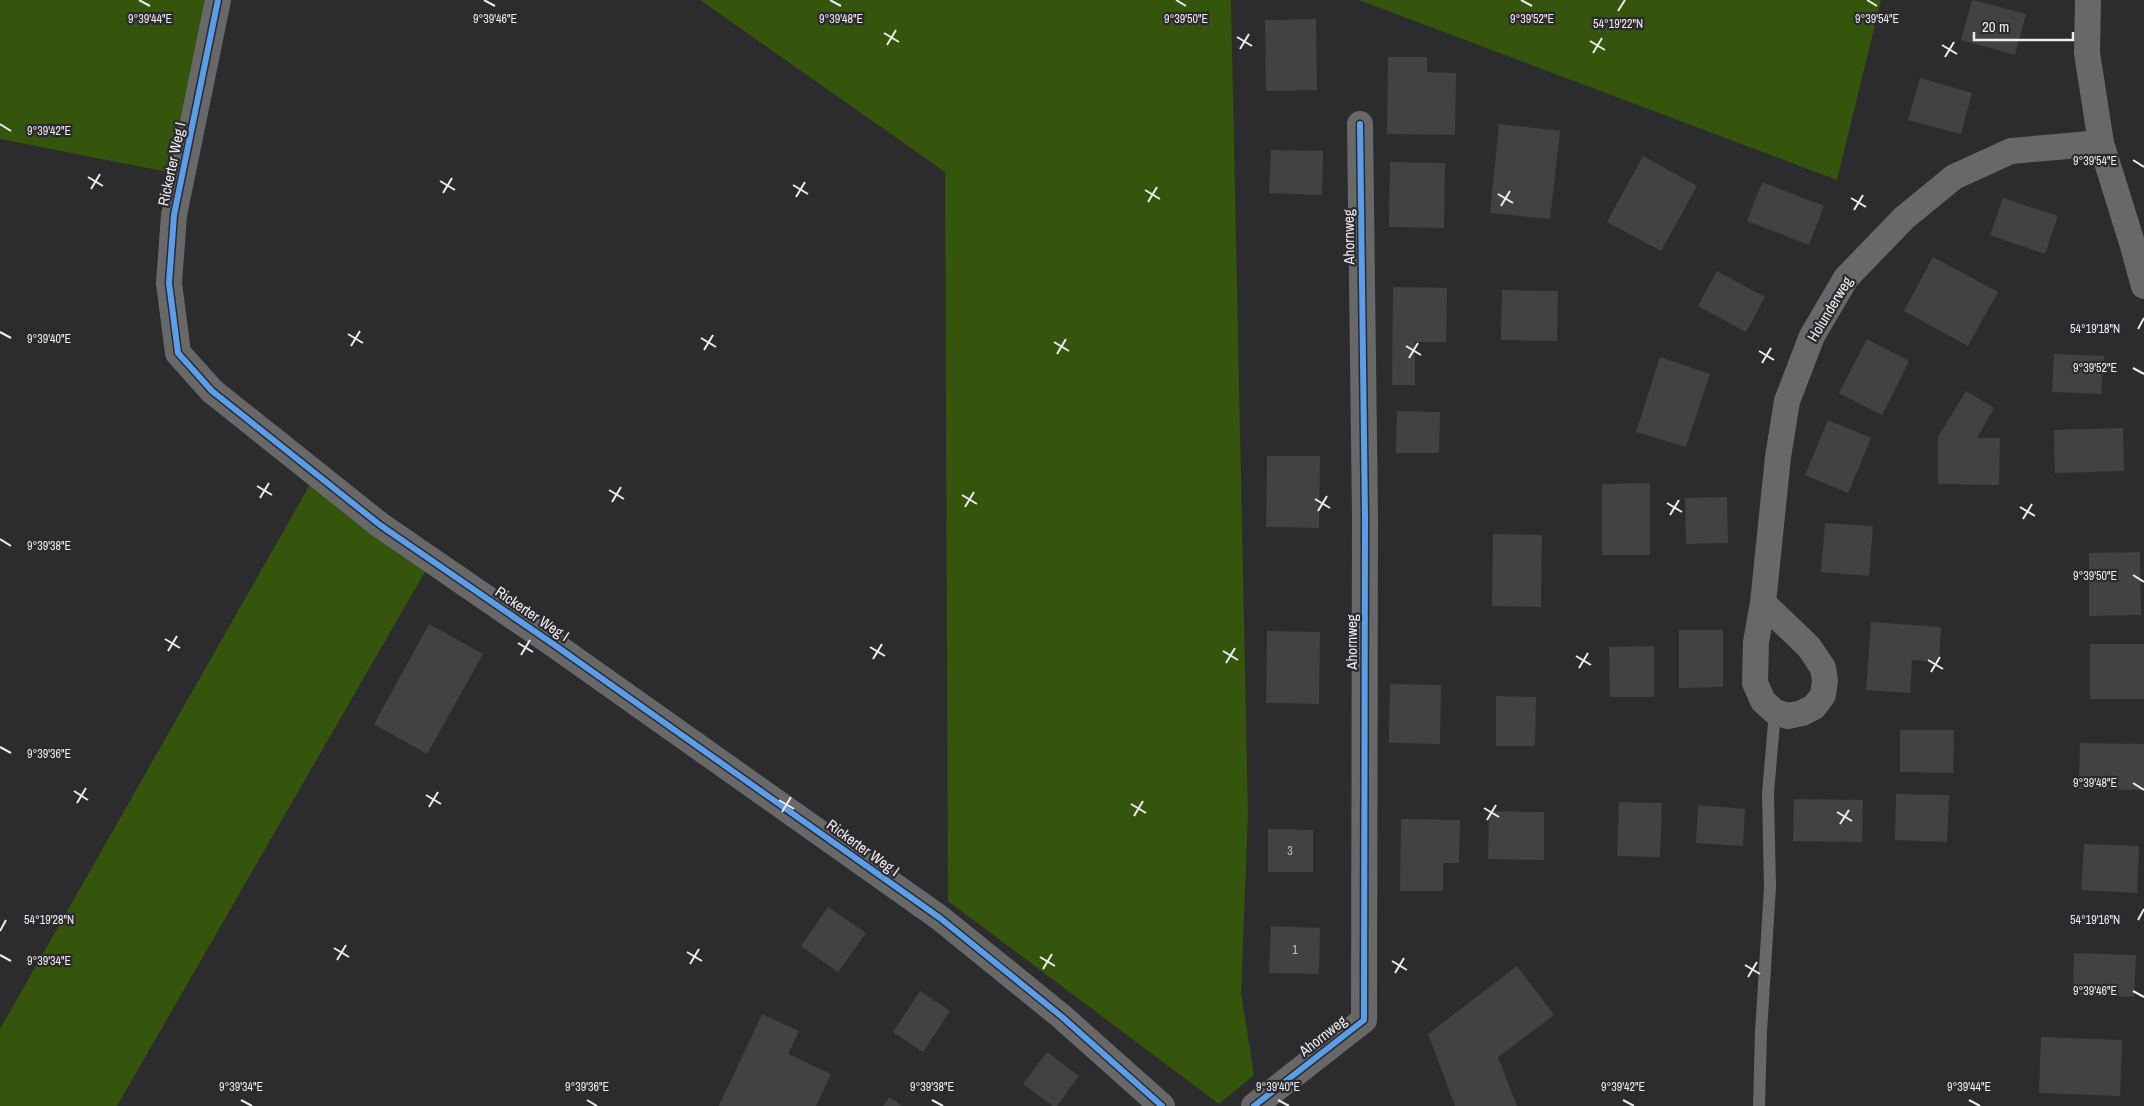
<svg xmlns="http://www.w3.org/2000/svg" width="2144" height="1106" font-family="'Archivo Narrow',sans-serif">
	<style>
		.green { fill: #34550b }
		.building { fill: #434243 }
		.lines { fill: none; stroke-linecap: round; stroke-linejoin: round }
		.service { stroke: #696868; stroke-width: 12 }
		.minor { stroke: #696868; stroke-width: 26 }
		.cycleway-casing { stroke: #2c2a2f; stroke-width: 9 }
		.cycleway { stroke: #5a9eea; stroke-width: 6 }
		.ticks { fill: none; stroke: #edecef; stroke-width: 2 }
		.labels { text-anchor: middle; stroke-width: 4.5; stroke-linejoin: round; paint-order: stroke }
		.number-label { font-size: 12px; fill: #c2c2c4 }
		.street-label { font-size: 15px; fill: #edecef; stroke: #2c2a2f }
		.ticks-label { font-size: 12px; text-anchor: middle; fill: #edecef; stroke: #2c2a2f; stroke-width: 4.5; stroke-linejoin: round; paint-order: stroke }
	</style>
	<rect width="100%" height="100%" fill="#2c2b2e"/>
	<!-- green -->
	<g class="green">
		<path d="M0 0H219L183 175 0 139Z"/>
		<path d="M700 0H1231L1248 813 1241 992 1254 1075 1219 1104 948 901 945 172Z"/>
		<path d="M1359 0H1881L1837 180Z"/>
		<path d="M316 474 430 563 117 1106H0V1029Z"/>
	</g>
	<!-- building -->
	<g class="building">
		<path d="M1972 0 2026 14 2015 55 1961 40Z"/>
		<path d="M1316 19 1317 90 1266 91 1265 20Z"/>
		<path d="M1388 57H1427V72L1456 73 1455 135 1387 134Z"/>
		<path d="M1920 78 1972 93 1961 134 1908 120Z"/>
		<path d="M1499 124 1560 131 1550 219 1490 213Z"/>
		<path d="M1271 150 1323 151 1322 195 1269 193Z"/>
		<path d="M1643 156 1697 186 1661 251 1607 222Z"/>
		<path d="M1390 162 1445 163 1444 228 1389 227Z"/>
		<path d="M1762 182 1824 206 1809 245 1747 221Z"/>
		<path d="M2003 198 2058 216 2045 254 1990 235Z"/>
		<path d="M1933 257 1998 292 1968 346 1904 311Z"/>
		<path d="M1717 271 1765 297 1746 332 1698 306Z"/>
		<path d="M1393 287 1447 288 1446 342H1415V385H1392Z"/>
		<path d="M1502 290 1558 291 1557 341 1501 340Z"/>
		<path d="M1867 339 1909 361 1882 415 1839 393Z"/>
		<path d="M2054 354 2104 356 2101 394 2052 392Z"/>
		<path d="M1660 357 1710 374 1686 447 1636 432Z"/>
		<path d="M1966 391 1994 408 1977 438H2000L1999 485 1938 484V437Z"/>
		<path d="M1397 411 1440 412 1439 453H1396Z"/>
		<path d="M1828 420 1871 438 1848 493 1805 475Z"/>
		<path d="M2123 428 2124 471 2055 473 2054 430Z"/>
		<path d="M1267 456H1320L1319 528 1266 527Z"/>
		<path d="M1650 483V555H1602V484Z"/>
		<path d="M1727 497 1728 543 1686 544 1685 498Z"/>
		<path d="M1825 523 1873 526 1869 576 1821 572Z"/>
		<path d="M1493 534 1542 535 1541 607 1492 606Z"/>
		<path d="M2140 552 2141 615 2089 616V553Z"/>
		<path d="M1871 622 1941 627 1939 662 1912 660 1910 693 1866 690Z"/>
		<path d="M429 624 483 654 427 754 374 724Z"/>
		<path d="M1679 630H1723V687L1679 688Z"/>
		<path d="M1267 631 1320 632 1319 704 1266 703Z"/>
		<rect x="2090" y="644" width="54" height="55"/>
		<path d="M1654 646V697H1610L1609 647Z"/>
		<path d="M1390 684 1441 685 1440 744 1389 743Z"/>
		<path d="M1496 696 1536 697 1535 746H1496Z"/>
		<path d="M1900 730H1954L1953 773 1900 772Z"/>
		<path d="M2080 743 2144 744V790L2079 789Z"/>
		<path d="M1896 794 1949 795 1947 842 1895 840Z"/>
		<path d="M1794 799 1863 800 1862 842 1793 841Z"/>
		<path d="M1619 802 1662 803 1660 857 1617 856Z"/>
		<path d="M1698 805 1745 809 1743 846 1696 843Z"/>
		<path d="M1489 811 1544 812V860L1488 859Z"/>
		<path d="M1401 819 1460 820 1459 863H1443V891H1400Z"/>
		<path d="M1268 829 1313 830V872H1268Z"/>
		<path d="M2084 844 2139 846 2137 893 2081 890Z"/>
		<path d="M828 907 866 933 838 972 801 946Z"/>
		<path d="M1271 926 1320 928 1319 974 1269 973Z"/>
		<path d="M2074 953 2136 955 2134 997 2073 995Z"/>
		<path d="M1517 966 1554 1015 1498 1057 1517 1106H1455L1428 1034Z"/>
		<path d="M920 991 950 1011 923 1052 893 1032Z"/>
		<path d="M762 1014 799 1031 788 1054 831 1074 816 1106H719Z"/>
		<path d="M2041 1037 2122 1040 2120 1096 2039 1093Z"/>
		<path d="M1047 1052 1079 1076 1057 1106H1053L1023 1084Z"/>
		<path d="M889 1097 902 1106H883Z"/>
	</g>
	<g class="lines">
		<!-- service -->
		<path class="service" d="M1759 1106 1761 1032 1770 887 1768 793 1775 712"/>
		<!-- minor -->
		<g class="minor">
			<path d="M218 0 174 215 169 283 178 353 212 391 380 525 556 646 940 918 1061 1016 1162 1106"/>
			<path d="M2088 0 2087 53 2101 143 2133 246 2144 286"/>
			<path d="M1763 603 1809 647 1823 668 1825 681 1823 695 1814 707 1802 713 1788 716 1775 712 1763 701 1755 683 1756 642 1763 603 1778 457 1787 401 1812 336 1846 278 1904 218 1954 177 2011 151 2101 143"/>
			<path d="M1254 1106 1364 1020 1365 518 1360 124"/>
		</g>
		<!-- cycleway casing -->
		<g class="cycleway-casing">
			<g id="cycleway">
				<path d="M218 0 174 215 169 283 178 353 212 391 380 525 556 646 940 918 1061 1016 1162 1106"/>
				<path d="M1254 1106 1364 1020 1365 518 1360 124"/>
			</g>
		</g>
		<!-- cycleway -->
		<use href="#cycleway" class="cycleway"/>
	</g>
	<!-- ticks -->
	<path class="ticks" d="M139 0 150 6M484 0 495 6M830 0 841 6M1176 0 1186 6M1521 0 1532 6M1867 0 1877 6M1618 11 1625 0M884 33 899 42M1237 37 1252 46M1590 41 1605 50M887 45 896 30M1942 45 1957 54M1240 49 1249 34M1593 53 1602 38M1945 57 1954 42M0 124 11 131M2133 160 2144 167M88 177 103 186M440 181 455 190M793 185 808 194M91 189 100 174M1145 190 1160 199M443 193 452 178M1498 194 1513 203M796 197 805 182M1851 198 1866 207M1148 202 1157 187M1501 206 1510 191M1854 210 1863 195M2138 329 2144 318M0 332 11 338M348 334 363 343M701 338 716 347M1054 342 1069 351M351 346 360 331M1406 346 1421 355M704 350 713 335M1759 351 1774 360M1057 354 1066 339M1409 358 1418 343M1762 363 1771 348M2133 368 2144 374M257 486 272 495M609 490 624 499M962 495 977 504M260 498 269 483M1315 499 1330 508M612 502 621 487M1667 503 1682 512M965 507 974 492M2020 507 2035 516M1318 511 1327 496M1670 515 1679 500M2023 519 2032 504M0 539 11 546M2133 575 2144 582M165 639 180 648M518 643 533 652M870 647 885 656M168 651 177 636M1223 651 1238 660M521 655 530 640M1576 656 1591 665M873 659 882 644M1928 660 1943 669M1226 663 1235 648M1579 668 1588 653M1931 672 1940 657M0 747 11 753M2133 783 2144 790M74 791 88 800M426 795 441 804M779 800 794 809M77 803 86 788M1131 804 1146 813M429 807 438 792M1484 808 1499 817M782 812 791 797M1837 812 1852 821M1134 816 1143 801M1487 820 1496 805M1840 824 1849 810M2138 920 2144 909M0 931 6 920M334 948 349 957M687 952 702 961M0 955 11 961M1040 957 1055 966M337 960 346 945M1392 961 1407 970M690 964 699 949M1745 965 1760 974M1043 969 1052 954M1395 973 1404 958M1748 977 1757 962M2133 991 2144 997M241 1100 252 1106M587 1100 597 1106M932 1100 943 1106M1278 1100 1289 1106M1623 1100 1634 1106M1969 1100 1980 1106"/>
	<g class="labels">
		<!-- number labels -->
		<g class="number-label">
			<text x="1290" y="855">3</text>
			<text x="1295" y="954">1</text>
		</g>
		<!-- street labels -->
		<g class="street-label">
			<text transform="translate(172 164) rotate(-78)" y="5">Rickerter Weg I</text>
			<text transform="translate(1349 237) rotate(-91)" y="5">Ahornweg</text>
			<text transform="translate(1830 309) rotate(-59)" y="5">Holunderweg</text>
			<text transform="translate(532 614) rotate(34)" y="5">Rickerter Weg I</text>
			<text transform="translate(1352 642) rotate(-90)" y="5">Ahornweg</text>
			<text transform="translate(863 848) rotate(36)" y="5">Rickerter Weg I</text>
			<text transform="translate(1323 1036) rotate(-38)" y="5">Ahornweg</text>
		</g>
	</g>
	<g class="ticks-label">
		<text x="150" y="23">9°39'44"E</text>
		<text x="1532" y="23">9°39'52"E</text>
		<text x="1877" y="23">9°39'54"E</text>
		<text x="495" y="23">9°39'46"E</text>
		<text x="841" y="23">9°39'48"E</text>
		<text x="1186" y="23">9°39'50"E</text>
		<text x="1618" y="28">54°19'22"N</text>
		<text x="49" y="135">9°39'42"E</text>
		<text x="2095" y="165">9°39'54"E</text>
		<text x="2095" y="333">54°19'18"N</text>
		<text x="49" y="343">9°39'40"E</text>
		<text x="2095" y="372">9°39'52"E</text>
		<text x="49" y="550">9°39'38"E</text>
		<text x="2095" y="580">9°39'50"E</text>
		<text x="49" y="758">9°39'36"E</text>
		<text x="2095" y="787">9°39'48"E</text>
		<text x="49" y="924">54°19'28"N</text>
		<text x="2095" y="924">54°19'16"N</text>
		<text x="49" y="965">9°39'34"E</text>
		<text x="2095" y="995">9°39'46"E</text>
		<text x="241" y="1091">9°39'34"E</text>
		<text x="587" y="1091">9°39'36"E</text>
		<text x="932" y="1091">9°39'38"E</text>
		<text x="1278" y="1091">9°39'40"E</text>
		<text x="1623" y="1091">9°39'42"E</text>
		<text x="1969" y="1091">9°39'44"E</text>
	</g>
	<!-- scale -->
	<path d="M1974 32v8h99v-8" fill="none" stroke="#edecef" stroke-width="2.5"/>
	<text x="1982" y="32" font-size="15" fill="#edecef" stroke="#2c2a2f" stroke-width="4" paint-order="stroke">20 m</text>
</svg>
